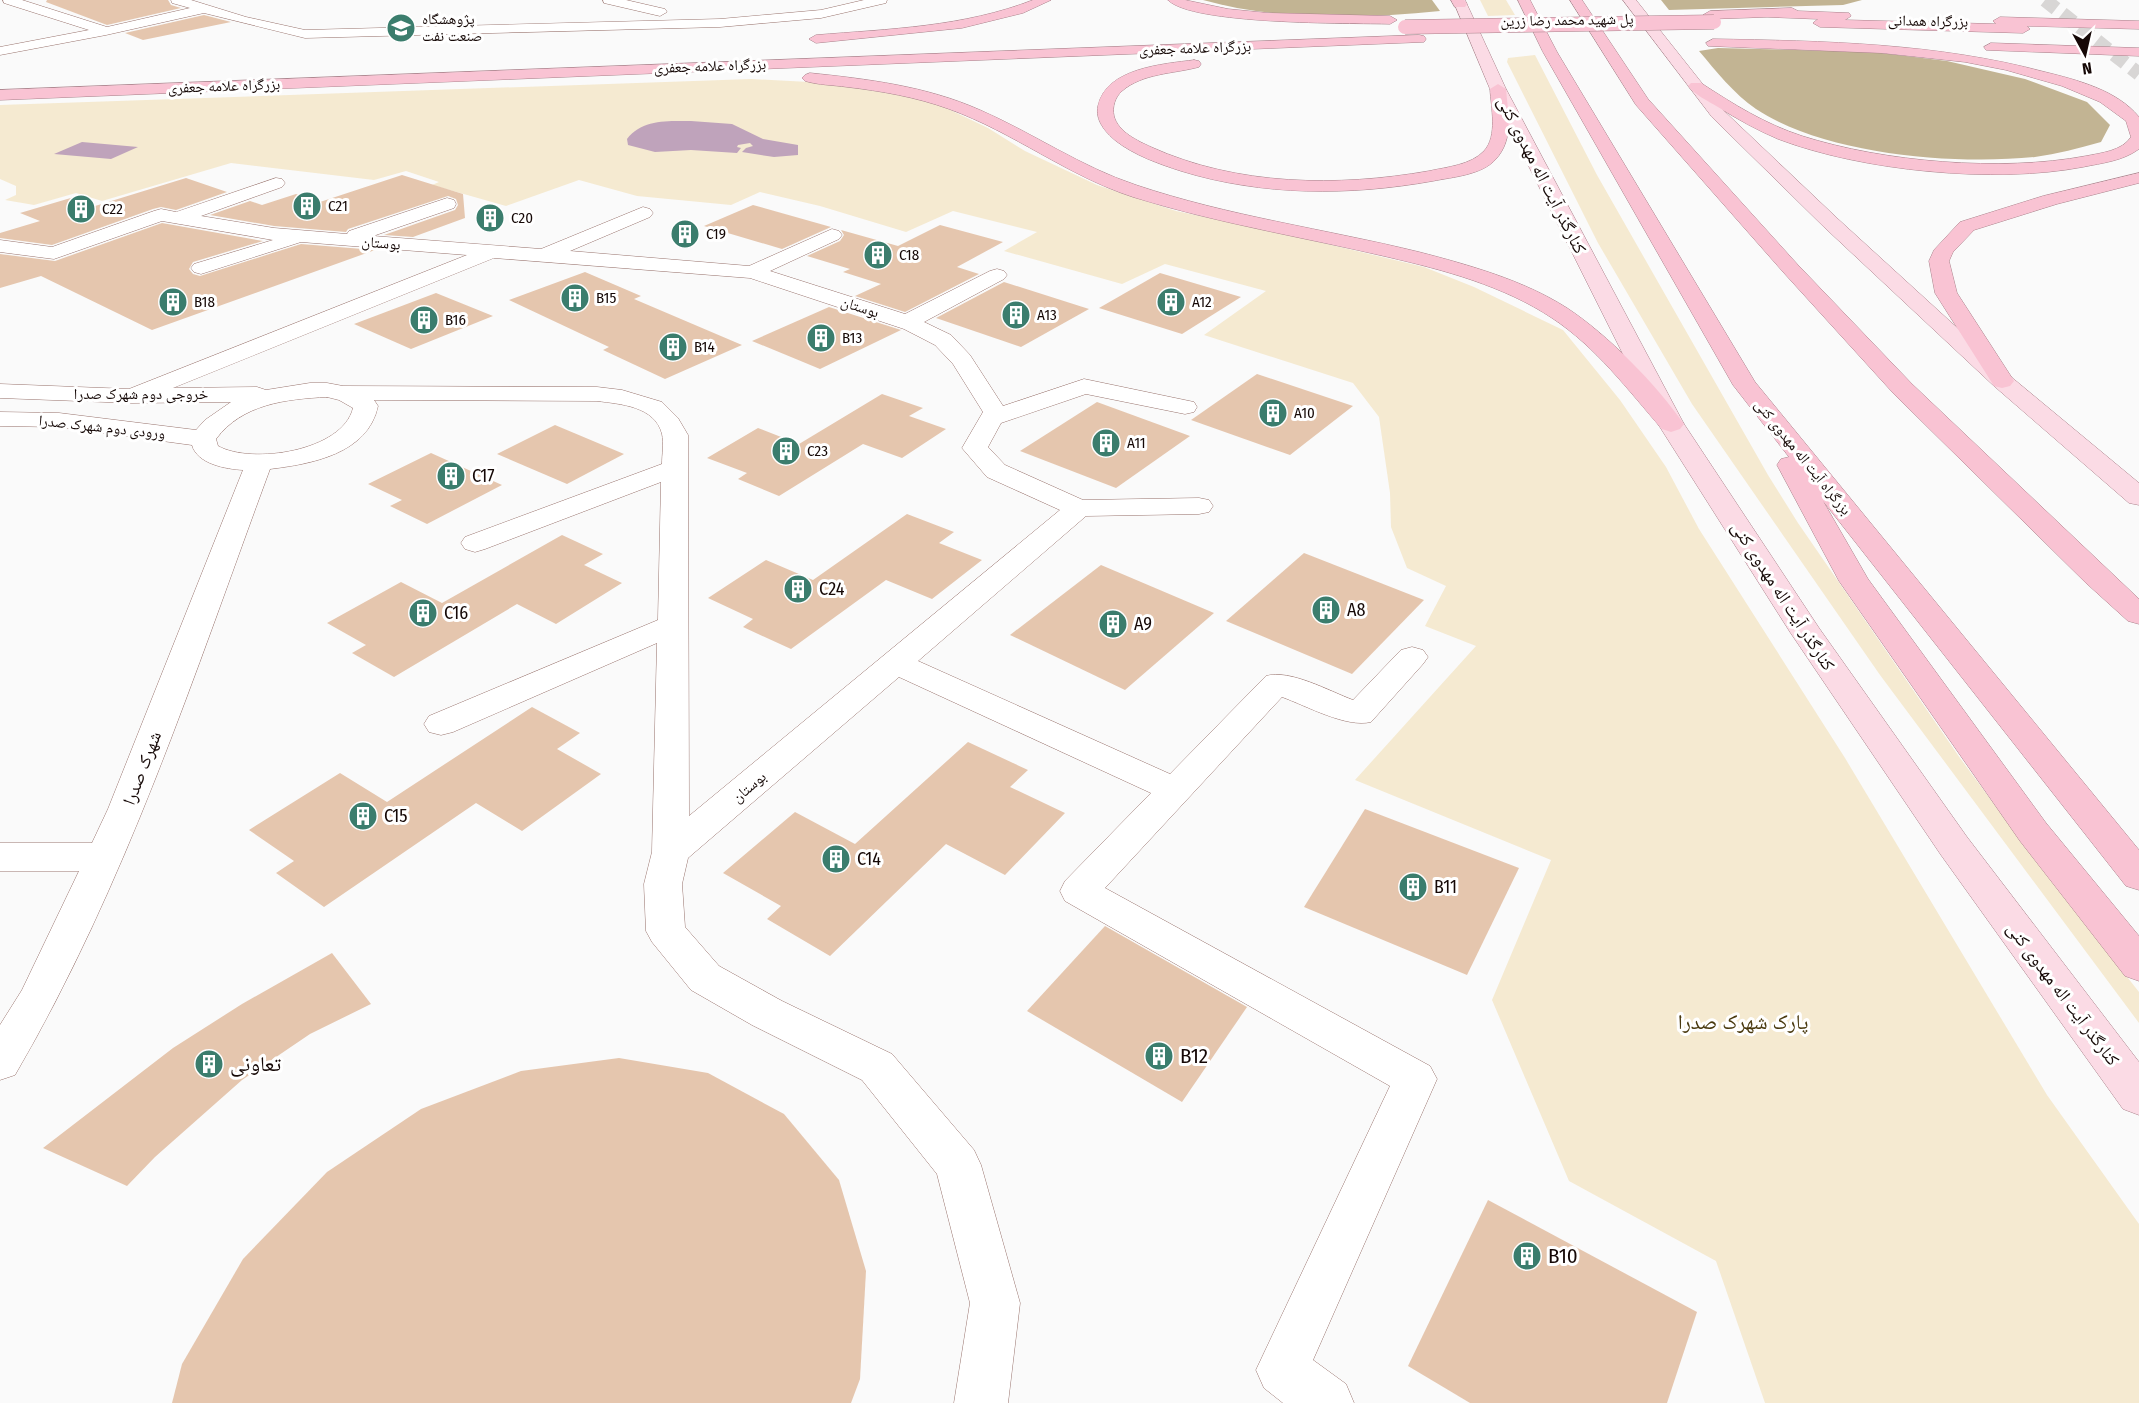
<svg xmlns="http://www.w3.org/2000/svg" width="2139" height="1403" font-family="'Fira Sans Condensed','Noto Naskh Arabic',sans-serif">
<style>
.green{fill:#f5ead1}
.forest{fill:#c2b493}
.water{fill:#bfa3bb}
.building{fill:#e5c6ae}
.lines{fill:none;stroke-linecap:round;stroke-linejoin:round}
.major-tunnel{stroke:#d8d6d5;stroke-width:14;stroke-dasharray:14 8;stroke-linecap:butt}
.minor-casing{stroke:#99746e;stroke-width:1}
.major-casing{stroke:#a9828b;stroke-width:1}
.highway-casing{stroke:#a9828b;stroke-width:1}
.minor{fill:#fff;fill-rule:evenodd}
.major{fill:#fbdbe5;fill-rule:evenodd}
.highway{fill:#f9c3d3;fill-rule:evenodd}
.highway-bridge-casing{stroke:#a9828b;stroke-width:15;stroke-linecap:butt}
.highway-bridge{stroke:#f9c3d3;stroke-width:14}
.labels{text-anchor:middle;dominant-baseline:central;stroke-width:6;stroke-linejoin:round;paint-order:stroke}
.far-poi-label{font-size:15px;fill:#150806;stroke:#fff;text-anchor:start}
.far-street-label{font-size:15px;fill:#150806;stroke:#fff}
.street-label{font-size:18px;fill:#150806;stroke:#fff}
.poi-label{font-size:18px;fill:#150806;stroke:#fff;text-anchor:start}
.near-park-label{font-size:21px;fill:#49390e;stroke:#fff}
.near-poi-label{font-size:21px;fill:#150806;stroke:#fff;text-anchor:start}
</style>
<rect width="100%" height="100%" fill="#fafafa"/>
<g class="green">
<polygon points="1480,0 1506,0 1515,15 1488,16"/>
<polygon points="1535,55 1597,175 1768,475 1798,523 1960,758 2042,869 2139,992 2139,1023 1880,675 1692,404 1598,243 1507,62 1508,58"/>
<polygon points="751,79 828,83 905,96 942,106 988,128 1025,151 1097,185 1176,211 1281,233 1424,267 1474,287 1563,330 1620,400 1666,467 1699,529 1845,758 2047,1095 2139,1224 2139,1403 1765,1403 1716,1261 1569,1181 1492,1000 1551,860 1355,780 1476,646 1425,626 1446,586 1407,568 1391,527 1390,493 1379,417 1353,383 1204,335 1266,291 1165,264 1122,284 1004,251 1037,232 953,211 906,232 820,206 760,192 731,205 637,196 579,180 506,206 432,185 439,182 406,171 374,180 231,163 102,201 76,193 34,205 5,200 16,195 16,186 0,179 0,105"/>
</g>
<g class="forest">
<path d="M1203,0h229l8,11c-77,8 -162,10 -237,-11z"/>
<polygon points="1661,0 1862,0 1843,5 1669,10"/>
<path d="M1718,48l155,4 74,9 78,18 62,23 23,23 -9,17c-22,6 -44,12 -66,15 -82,8 -209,-2 -279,-48 -22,-15 -40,-38 -57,-58z"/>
</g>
<g class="water">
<path d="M691,121l41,3 31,15 35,6v10l-24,2 -32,-5 4,-4 7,-2 -3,-3 -12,2 -1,2 4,1 -4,5 -46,-3 -36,2 -27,-7 -1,-6c15,-20 41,-18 64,-18z"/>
<polygon points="82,142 138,147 111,159 54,154"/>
</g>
<g class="building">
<polygon points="47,0 168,0 171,5 181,8 107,25 46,2"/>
<polygon points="204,15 231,22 143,40 125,33"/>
<polygon points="402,175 463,194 465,218 413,237 384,235 455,210 458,205 456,199 448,196 348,229 346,232 274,226 210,215 250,201 262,205 296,194 320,202"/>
<polygon points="186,178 227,192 176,210 161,207 153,209 52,245 0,238 0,233 40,221 20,213 74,197 95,206"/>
<polygon points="753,205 831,227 782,249 704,226"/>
<polygon points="162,223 263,241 193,262 189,269 193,274 200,276 301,244 375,250 152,330 41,276 0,288 0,254 55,261"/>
<polygon points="940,225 1003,242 957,267 979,274 905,312 855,296 881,284 843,272 850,269 807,256 840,241 844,235 841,230 898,246"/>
<polygon points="585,272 641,296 634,299 742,345 665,379 603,350 609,347 509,300"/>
<polygon points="1160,273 1241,297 1182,334 1099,308"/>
<polygon points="1004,282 1089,309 1021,347 936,318"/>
<polygon points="436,293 493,316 411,349 354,324"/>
<polygon points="829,307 901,330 820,369 752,341"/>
<polygon points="1257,374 1353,406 1290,455 1191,420"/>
<polygon points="882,394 923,408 909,416 946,429 902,458 863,444 779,496 738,479 747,473 707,458 758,428 799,444"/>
<polygon points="1097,402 1190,436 1116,488 1020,451"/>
<polygon points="555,425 624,454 567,484 497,454"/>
<polygon points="431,453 502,485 427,524 390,506 402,500 368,484"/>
<polygon points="907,514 954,532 939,543 982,560 932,599 886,580 791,649 743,627 753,619 708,598 766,560 813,580"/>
<polygon points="562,535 603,554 584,565 622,583 556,624 517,604 394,677 352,653 366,645 327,623 401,582 442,603"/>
<polygon points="1304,553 1424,600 1352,674 1226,621"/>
<polygon points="1101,565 1214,613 1125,690 1010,635"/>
<polygon points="532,707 580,733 557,749 601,774 522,831 476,803 324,907 276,873 294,861 249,830 340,773 387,802"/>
<polygon points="968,742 1028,770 1010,787 1065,813 1005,875 946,844 830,956 767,919 781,906 723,873 795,812 855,844"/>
<polygon points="1365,809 1519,868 1467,975 1304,907"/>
<polygon points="1105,926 1247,1007 1182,1102 1027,1011"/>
<polygon points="332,953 371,1004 310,1034 242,1080 155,1157 127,1186 43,1148 173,1048 242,1004"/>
<polygon points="619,1058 708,1073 784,1114 839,1180 866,1271 860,1379 851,1403 172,1403 182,1364 243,1259 327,1172 421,1109 521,1071"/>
<polygon points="1488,1200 1697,1312 1667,1403 1470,1403 1408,1366"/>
</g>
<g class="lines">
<polyline class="major-tunnel" points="2045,0 2139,74"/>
<g class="minor-casing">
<g id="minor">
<polygon points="3,0 22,0 107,27 190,8 172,3 171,0 191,0 246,17 305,30 720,19 821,10 864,0 887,0 886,3 821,18 720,27 305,38 204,13 106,35 0,55 0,47 89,30 4,3"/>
<polygon points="603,0 626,0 665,9 667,12 660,16 604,3"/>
<path d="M276,178l6,1 3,4 -3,4 -81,29 73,12 73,6 2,-3 98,-33 7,2 2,4 -2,4 -81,28 168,13 102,-42 7,2 3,4 -3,4 -80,34 179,15 83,-37 7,2 3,4 -3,4 -69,32 135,43 85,-43 7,-2 7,2 3,4 -3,4 -80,43 27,13 19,20 33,51 81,-27 110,23 3,5 -3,5 -9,2 -99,-20 -85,29 -13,24 17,18 78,35 116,-2 10,2 4,6 -4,6 -10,2 -113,2 -168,145 252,113 96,-98c24,-7 63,15 87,24l48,-50 11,-3 11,3 5,7 -5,7 -52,58c-25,6 -64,-16 -89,-25l-177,191 325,178 7,13 -124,281 33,24 8,19h-71l-19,-15 -8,-18 134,-284 -325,-185 -5,-10 5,-10 86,-88 -252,-116 -211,181 -6,26 3,43 34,39 63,35 110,53 82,96 7,15 39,138 -12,100h-54l16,-100 -33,-129 -75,-94 -110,-55 -61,-35 -39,-48 -6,-11 -2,-47 8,-32 5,-209 -204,89 -12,3 -12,-3 -5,-8 5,-8 229,-96 3,-138 -176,67 -10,3 -10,-3 -4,-6 4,-6 197,-73c0,-9 2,-21 0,-30 -7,-28 -42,-30 -65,-33l-223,-1 4,6c-10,48 -67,58 -108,63 -76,206 -144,416 -255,606l-15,5v-55l22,-35 57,-119h-79v-28h92l16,-34 135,-339c-17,-1 -46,-6 -51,-25l-133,-18 -59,-1v-14l59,1 137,17 9,-10 26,-18 -99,1 -132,-5v-14l129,5 338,-134 -166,-13 -100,32 -7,-2 -3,-4 3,-4 79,-24 -111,-19 -108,38 -54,-7v-12l52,7 102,-36 7,-2 15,3zM494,258l256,20 154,51 31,16 18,19 30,48 -21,36 25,29 73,33 -371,306 -1,-381 -10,-17 -16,-16 -40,-12 -25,-3 -254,-1 -16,-3h-17l-44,7 -9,-3 -84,1zM327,397l12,3 14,8c-10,43 -101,57 -135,38l-2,-7c26,-35 70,-40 111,-42z"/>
</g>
</g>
<g class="major-casing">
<g id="major">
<polygon points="1453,0 1465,0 1506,89 1684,424 1819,628 1967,837 2139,1062 2139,1115 2123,1109 1941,855 1790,632 1658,424 1490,89"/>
<polygon points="1623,0 1636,0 1724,111 1838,219 2010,376 2139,483 2139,505 2129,503 1994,386 1824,227 1712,117"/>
</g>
</g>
<g class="highway-casing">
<g id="highway">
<path d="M1033,0h18l-28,13 -61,15 -146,15 -7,-4 7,-4c73,-6 148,-8 217,-35z"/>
<path d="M1168,0h17l43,9 40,4 122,3 7,4 -7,4c-39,-1 -199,1 -222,-24z"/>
<polygon points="1451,0 1464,0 1467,4 1465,7 1455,7"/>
<polygon points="1518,0 1530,0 1557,52 1755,382 2139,850 2139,890 2126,886 1823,501 1868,579 2046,823 2139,936 2139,981 2125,976 2020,841 1839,581 1777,465 1781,459 1789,457 1733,385 1543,52"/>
<polygon points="1570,0 1582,0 1648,99 1798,265 1912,384 2139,599 2139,624 2128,621 2086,583 1894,394 1784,273 1636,105"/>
<polygon points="1792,8 1798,11 1849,13 1851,16 1845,20 1996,24 1993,21 2000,17 2139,21 2139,29 2027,26 2030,29 2023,33 1820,27 1813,23 1818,19 1767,17 1710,19 1703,15 1710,11"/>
<polygon points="1419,35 1424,36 1426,39 1424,42 0,100 0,90"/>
<path d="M1713,39c112,2 223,4 332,33 32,8 72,18 94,45v32c-16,12 -37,14 -56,18 -88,17 -221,4 -305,-28 -21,-9 -41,-20 -60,-32 -10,-6 -23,-12 -30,-21l3,-3h10c32,21 64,41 101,53 82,26 199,36 284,20 15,-3 36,-5 45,-19l-5,-16 -26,-19 -38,-16 -56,-16 -41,-8 -83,-9 -174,-7 -2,-3z"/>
<polygon points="1991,43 2139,48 2139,56 1986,50 1984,47"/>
<path d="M1194,60l5,1 2,3 -2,3c-26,7 -56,6 -77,24 -7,6 -10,16 -8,25 4,16 24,25 37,31 86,39 187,40 278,24 18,-4 42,-6 55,-20 14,-15 7,-44 6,-62l8,-5 8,5c2,24 8,50 -10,70 -14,16 -43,18 -63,22 -83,15 -171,15 -252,-10 -22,-7 -47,-16 -65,-30 -11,-9 -21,-21 -18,-35 8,-38 65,-42 96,-46z"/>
<path d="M810,73c57,6 116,13 170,37 53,23 101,57 156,75 92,31 189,44 283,67 50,13 104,28 148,56 41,27 89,76 117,116l-4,5 -9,3 -9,-3c-34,-39 -66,-82 -110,-111 -48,-32 -108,-48 -164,-61 -85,-20 -172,-34 -255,-60 -65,-21 -120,-65 -184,-88 -33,-12 -68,-18 -102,-22 -14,-2 -29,-2 -42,-6l-3,-3 3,-3z"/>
<polygon points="2139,173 2139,183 2057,204 1974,230 1953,252 1949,261 1957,293 2014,381 2010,386 2002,388 1994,386 1935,293 1929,261 1934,250 1960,222 2043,196"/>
</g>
</g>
<use href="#minor" class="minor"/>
<use href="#major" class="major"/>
<use href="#highway" class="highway"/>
<g class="highway-bridge-casing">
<polyline id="highway-bridge" points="1405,27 1714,22"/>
</g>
<use href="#highway-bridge" class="highway-bridge"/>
</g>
<defs>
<g id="university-disc" transform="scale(1.5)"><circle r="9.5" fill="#3b7d6d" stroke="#fff"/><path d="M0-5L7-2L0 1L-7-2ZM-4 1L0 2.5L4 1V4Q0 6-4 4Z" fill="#fff"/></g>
<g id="building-disc" transform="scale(1.5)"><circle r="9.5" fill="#3b7d6d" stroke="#fff"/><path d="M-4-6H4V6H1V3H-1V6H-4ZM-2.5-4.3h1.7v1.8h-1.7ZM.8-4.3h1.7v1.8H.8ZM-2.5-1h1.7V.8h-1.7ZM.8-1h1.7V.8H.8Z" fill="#fff"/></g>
</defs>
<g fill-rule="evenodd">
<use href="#university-disc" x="401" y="28"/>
<use href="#building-disc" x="307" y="206"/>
<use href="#building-disc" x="81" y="209"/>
<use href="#building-disc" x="490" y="218"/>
<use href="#building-disc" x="685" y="234"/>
<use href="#building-disc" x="878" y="255"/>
<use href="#building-disc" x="575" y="298"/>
<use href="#building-disc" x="173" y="302"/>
<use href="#building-disc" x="1171" y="302"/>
<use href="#building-disc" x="1016" y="315"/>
<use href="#building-disc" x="424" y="320"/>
<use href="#building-disc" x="821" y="338"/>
<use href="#building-disc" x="673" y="347"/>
<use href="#building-disc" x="1273" y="413"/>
<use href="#building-disc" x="1106" y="443"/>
<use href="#building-disc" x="786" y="451"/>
<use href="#building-disc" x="451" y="476"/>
<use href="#building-disc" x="798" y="589"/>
<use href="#building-disc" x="1326" y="610"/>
<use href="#building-disc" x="423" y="613"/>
<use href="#building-disc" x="1113" y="624"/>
<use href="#building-disc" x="363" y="816"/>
<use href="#building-disc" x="836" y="859"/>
<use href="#building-disc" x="1413" y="887"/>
<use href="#building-disc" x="1159" y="1056"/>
<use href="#building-disc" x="209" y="1064"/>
<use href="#building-disc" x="1527" y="1256"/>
</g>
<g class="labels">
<g class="far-poi-label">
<text x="422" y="19">پژوهشگاه<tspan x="422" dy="17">صنعت نفت</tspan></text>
<text x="328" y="206">C21</text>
<text x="102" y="209">C22</text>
<text x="511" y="218">C20</text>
<text x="706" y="234">C19</text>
<text x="899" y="255">C18</text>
<text x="596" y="298">B15</text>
<text x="194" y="302">B18</text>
<text x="1192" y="302">A12</text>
<text x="1037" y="315">A13</text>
<text x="445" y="320">B16</text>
<text x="842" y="338">B13</text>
<text x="694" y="347">B14</text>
<text x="1294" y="413">A10</text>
<text x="1127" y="443">A11</text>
<text x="807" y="451">C23</text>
</g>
<g class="far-street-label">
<text transform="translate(1567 20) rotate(-1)">پل شهید محمد رضا زرین</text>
<text transform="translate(1928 21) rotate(1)">بزرگراه همدانی</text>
<text transform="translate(1195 48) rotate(-2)">بزرگراه علامه جعفری</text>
<text transform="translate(710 66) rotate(-2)">بزرگراه علامه جعفری</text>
<text transform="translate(224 86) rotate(-2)">بزرگراه علامه جعفری</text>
<text transform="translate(381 243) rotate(5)">بوستان</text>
<text transform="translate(860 307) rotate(18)">بوستان</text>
<text x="141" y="394">خروجی دوم شهرک صدرا</text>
<text transform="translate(102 427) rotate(6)">ورودی دوم شهرک صدرا</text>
<text transform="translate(1803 457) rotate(51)">بزرگراه آیت اله مهدوی کنی</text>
<text transform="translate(749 787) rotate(-40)">بوستان</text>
</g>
<g class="street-label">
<text transform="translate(1542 175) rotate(63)">کنارگذر آیت اله مهدوی کنی</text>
<text transform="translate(1783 596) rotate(57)">کنارگذر آیت اله مهدوی کنی</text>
<text transform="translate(142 768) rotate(-69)">شهرک صدرا</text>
<text transform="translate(2063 994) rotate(53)">کنارگذر آیت اله مهدوی کنی</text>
</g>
<g class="poi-label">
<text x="472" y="476">C17</text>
<text x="819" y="589">C24</text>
<text x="1347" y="610">A8</text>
<text x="444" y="613">C16</text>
<text x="1134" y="624">A9</text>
<text x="384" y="816">C15</text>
<text x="857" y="859">C14</text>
<text x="1434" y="887">B11</text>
</g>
<g class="near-park-label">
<text x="1743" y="1022">پارک شهرک صدرا</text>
</g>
<g class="near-poi-label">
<text x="1180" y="1056">B12</text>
<text x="230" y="1064">تعاونی</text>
<text x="1548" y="1256">B10</text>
</g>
</g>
<g transform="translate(2085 54) rotate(172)" stroke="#ffffff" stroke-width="4.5" paint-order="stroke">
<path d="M0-4.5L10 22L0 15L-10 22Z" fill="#150806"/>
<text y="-9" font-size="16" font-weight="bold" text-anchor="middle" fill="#150806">N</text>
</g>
</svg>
